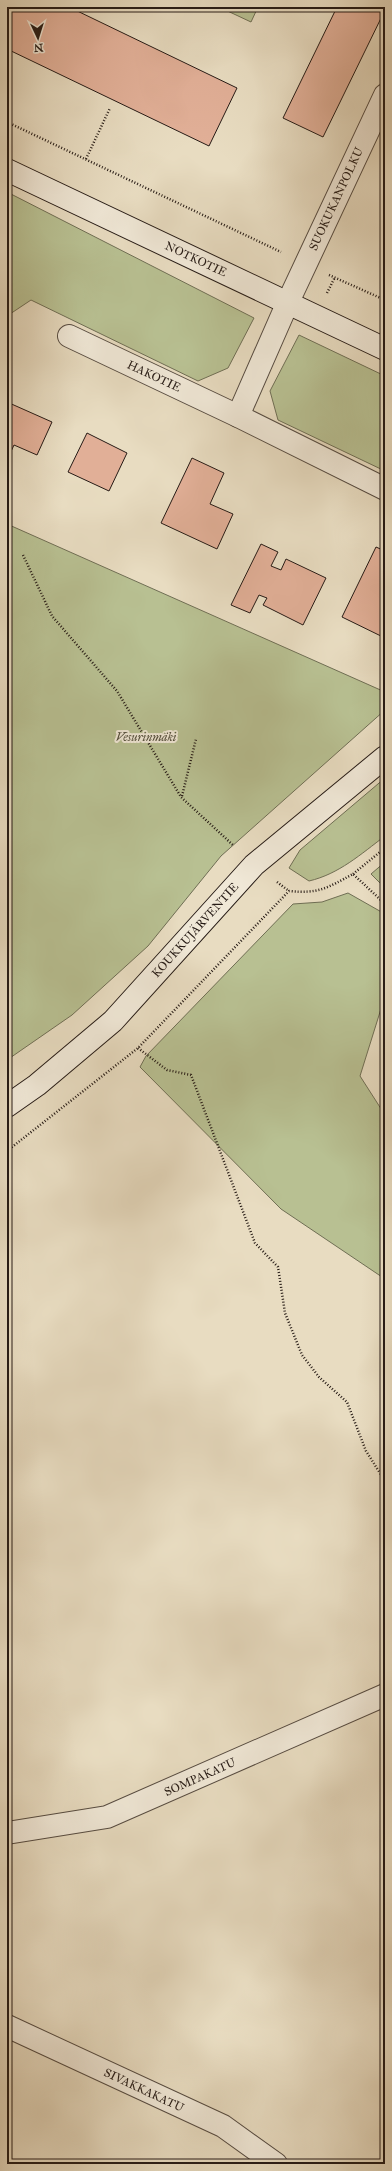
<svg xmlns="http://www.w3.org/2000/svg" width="392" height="2171" font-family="'IM FELL Great Primer',serif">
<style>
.green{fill:#b8c092;stroke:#6f6e54}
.building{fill:#e1af97;stroke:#261b16}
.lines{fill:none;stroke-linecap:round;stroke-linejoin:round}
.street-casing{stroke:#564b41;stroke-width:24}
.secondary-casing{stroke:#261b16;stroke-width:24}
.path{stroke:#261b16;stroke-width:2.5;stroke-dasharray:1 2;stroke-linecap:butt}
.street{stroke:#f0e8d7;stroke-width:22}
.secondary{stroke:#f0e8d7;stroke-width:22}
.labels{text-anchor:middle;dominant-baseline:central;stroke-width:4;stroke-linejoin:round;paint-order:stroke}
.street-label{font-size:12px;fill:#261b16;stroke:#f0e8d7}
.park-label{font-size:12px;font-style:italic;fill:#524d3b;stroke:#f0e8d7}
</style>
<rect width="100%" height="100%" fill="#e8dcc1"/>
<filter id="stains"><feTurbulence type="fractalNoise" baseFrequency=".005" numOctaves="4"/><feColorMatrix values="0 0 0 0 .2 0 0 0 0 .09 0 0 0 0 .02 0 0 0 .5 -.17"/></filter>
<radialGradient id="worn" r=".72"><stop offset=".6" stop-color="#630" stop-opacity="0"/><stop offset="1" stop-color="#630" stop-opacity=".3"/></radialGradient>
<g class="green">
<polygon points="219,7 258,7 251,22"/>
<polygon points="7,192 254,318 228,368 198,381 31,300 7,316"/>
<polygon points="299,335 385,376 385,471 278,420 270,391"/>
<polygon points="7,524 385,692 385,710 221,856 148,946 72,1015 7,1060"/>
<path d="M385,778v58c-24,18 -46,38 -76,45l-20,-13 11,-18z"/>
<polygon points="385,862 385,888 371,874"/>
<polygon points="348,893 385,914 385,996 360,1076 385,1115 385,1279 281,1209 140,1067 146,1056 293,904 322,902"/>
</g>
<g class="building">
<polygon points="7,7 69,7 237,88 209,146 7,49"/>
<polygon points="337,7 385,7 385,10 323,137 283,118"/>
<polygon points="7,402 52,422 37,455 14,445 7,460"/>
<polygon points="87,433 127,453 109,491 68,472"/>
<polygon points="192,458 224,473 210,504 233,514 217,549 161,523"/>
<polygon points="261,544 278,552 271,566 281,570 286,559 326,578 303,625 263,605 267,598 259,595 250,613 231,605"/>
<polygon points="376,547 385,551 385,638 342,617"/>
</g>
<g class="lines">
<g class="street-casing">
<g id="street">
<polyline points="69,336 238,416 385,489"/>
<polyline points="238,416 288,302 385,95"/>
<polyline points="7,1833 107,1817 385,1695"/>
<polyline points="7,2026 223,2126 276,2164"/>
</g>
</g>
<g class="secondary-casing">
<g id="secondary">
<polyline points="7,170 385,349"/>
<polyline points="7,1106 37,1085 113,1021 254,865 385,757"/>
</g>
</g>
<g class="path">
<polyline points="7,122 281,252"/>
<polyline points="86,159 110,108"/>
<polyline points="329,275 385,300"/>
<polyline points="327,293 335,277"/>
<polyline points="23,555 52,616 117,691 181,797 234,846"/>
<polyline points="182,796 196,739"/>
<polyline points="353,874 385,848"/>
<polyline points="277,882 289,891"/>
<polyline points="138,1048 167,1070 191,1075 255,1243 278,1267 285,1313 302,1355 319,1377 347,1402 366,1451 385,1481"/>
<path d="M7,1151l131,-103 151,-157c30,3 38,-3 64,-17l32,30"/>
</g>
<use href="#street" class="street"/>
<use href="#secondary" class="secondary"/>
</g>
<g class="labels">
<g class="street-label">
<text transform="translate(336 199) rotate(-65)">SUOKUKANPOLKU</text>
<text transform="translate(196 259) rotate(25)">NOTKOTIE</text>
<text transform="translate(154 376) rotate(25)">HAKOTIE</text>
<text transform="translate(195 930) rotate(-48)">KOUKKUJÄRVENTIE</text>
<text transform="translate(200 1777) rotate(-24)">SOMPAKATU</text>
<text transform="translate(144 2090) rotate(25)">SIVAKKAKATU</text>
</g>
<g class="park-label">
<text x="146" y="737">Vesurinmäki</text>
</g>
</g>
<rect width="392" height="2171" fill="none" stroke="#e8dcc1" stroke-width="24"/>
<rect x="8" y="8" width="376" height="2155" fill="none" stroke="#261b16" stroke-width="2"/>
<rect x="12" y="12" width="368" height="2147" fill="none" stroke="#261b16"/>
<g transform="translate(38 38) rotate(176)" stroke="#f0e8d7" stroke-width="3" paint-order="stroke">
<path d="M0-3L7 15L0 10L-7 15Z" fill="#261b16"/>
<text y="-6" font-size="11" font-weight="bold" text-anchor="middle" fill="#261b16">N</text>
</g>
<rect width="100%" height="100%" filter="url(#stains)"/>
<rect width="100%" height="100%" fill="url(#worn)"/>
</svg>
